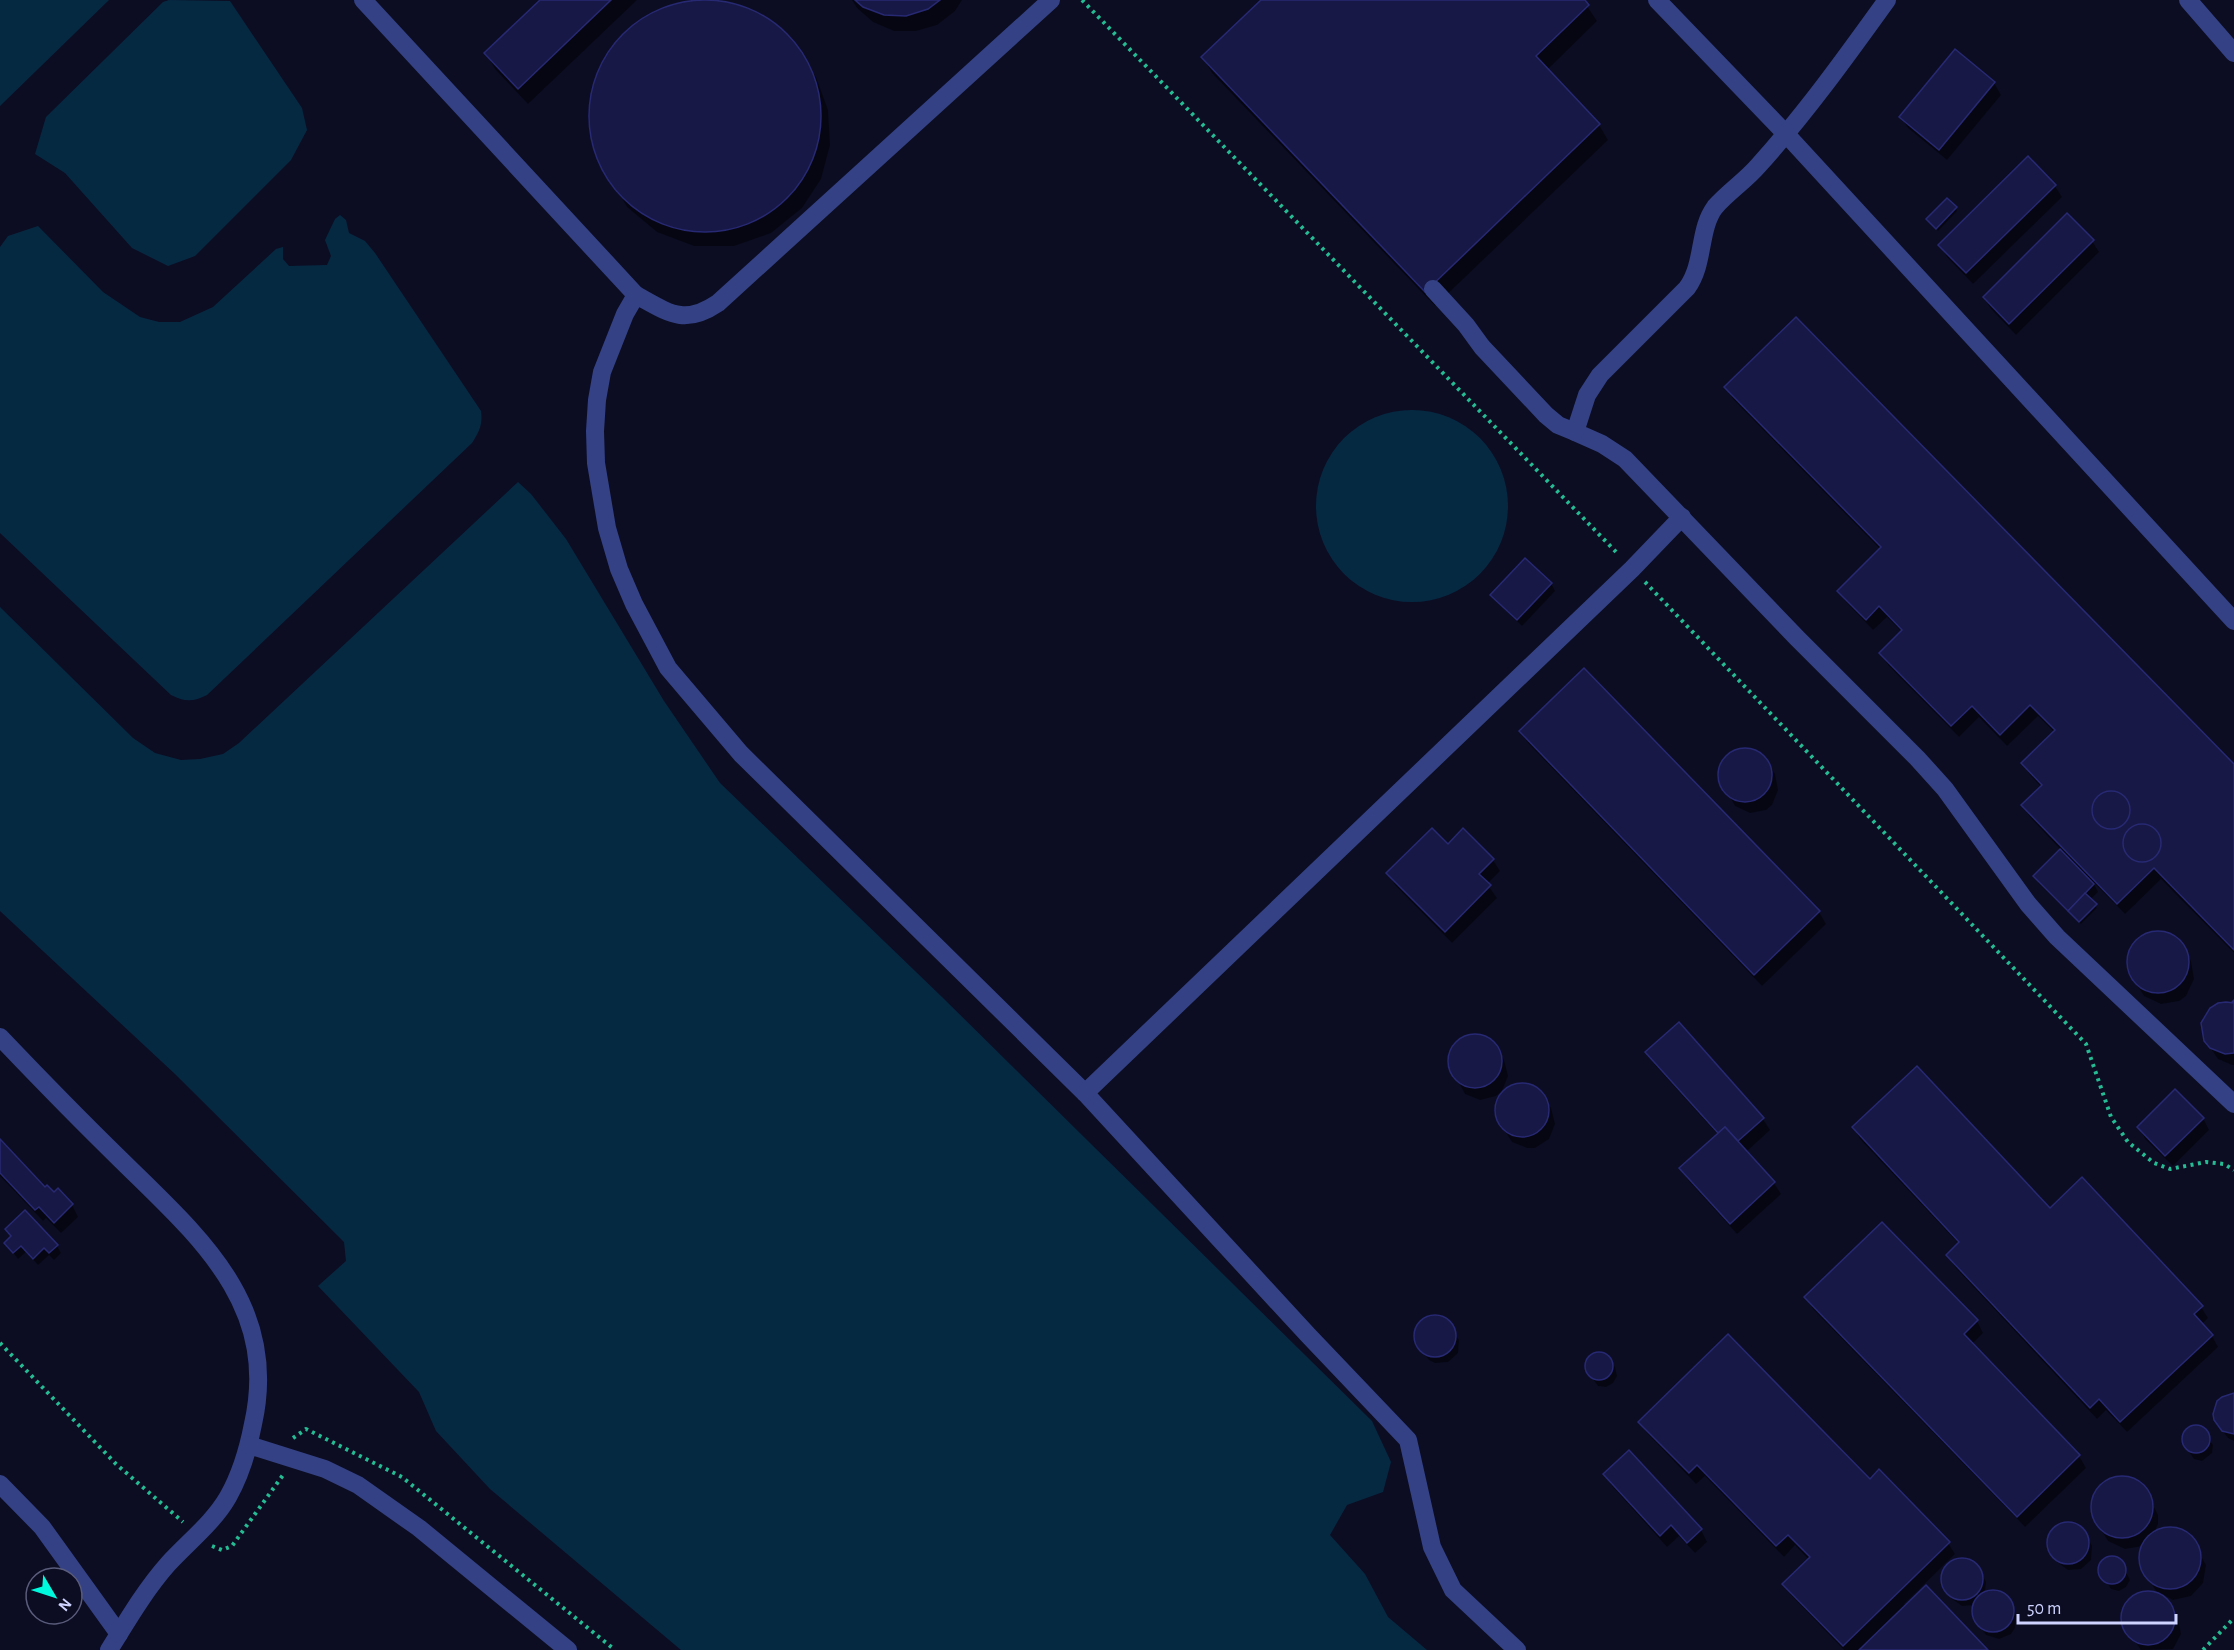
<svg xmlns="http://www.w3.org/2000/svg" width="2234" height="1650" font-family="'Alegreya Sans',sans-serif">
<style>
.water{fill:#062942}
.shadow{fill:#0007}
.building{fill:#171845;stroke:#272973;stroke-width:1.5}
.lines{fill:none;stroke-linecap:round;stroke-linejoin:round}
.path{stroke:#26bc93;stroke-width:4;stroke-dasharray:3 4.5;stroke-linecap:butt}
.minor{stroke:#344285;stroke-width:18}
</style>
<rect width="100%" height="100%" fill="#0c0d23"/>
<g class="water">
<polygon points="0,0 109,0 0,106"/>
<polygon points="169,0 230,1 302,108 307,130 291,160 195,256 168,266 132,248 65,173 35,154 46,117 163,2"/>
<path d="M340,215l6,5 3,13 16,8 10,12 106,158c2,13 -2,21 -9,32l-265,252c-14,7 -22,7 -36,0l-171,-162v-286l8,-11 30,-10 65,66 37,25 19,5h21l33,-15 63,-58 7,-2v12l6,7 38,-1 4,-9 -6,-16 10,-21z"/>
<circle cx="1412" cy="506" r="96"/>
<polygon points="518,482 531,494 566,539 664,701 720,783 942,997 1372,1421 1391,1462 1383,1492 1347,1505 1330,1535 1365,1574 1388,1617 1427,1650 681,1650 490,1489 436,1431 419,1392 318,1286 346,1261 344,1242 175,1074 0,911 0,607 133,738 155,753 181,760 200,759 223,754 239,743"/>
</g>
<g class="shadow">
<polygon points="542,0 637,0 528,104 495,69 486,53"/>
<polygon points="852,0 962,0 955,11 937,25 916,31 894,31 873,22 857,8"/>
<polygon points="1263,0 1583,0 1597,21 1547,70 1599,125 1608,140 1435,306 1212,73 1203,58"/>
<polygon points="722,2 756,12 784,32 806,60 816,77 828,110 830,145 821,179 802,208 771,233 734,246 694,246 657,232 627,207 597,156 590,117 597,78 616,44 646,17 683,3"/>
<polygon points="1994,83 2001,95 1947,160 1908,128 1901,117"/>
<polygon points="2055,186 2062,197 1973,284 1947,257 1940,245"/>
<polygon points="1956,208 1957,211 1938,231 1930,222"/>
<polygon points="2092,241 2099,252 2016,335 1991,309 1984,298"/>
<polygon points="1726,387 2234,767 2234,953 2161,879 2125,914 2093,882 2098,892 2090,900 2097,908 2081,924 2039,884 2035,877 2061,850 2030,817 2023,806 2042,788 2030,775 2023,764 2055,733 2038,716 2007,746 1979,717 1959,737 1888,665 1881,653 1902,632 1887,617 1873,630 1846,602 1839,591 1881,550 1733,399"/>
<polygon points="1551,583 1555,591 1522,626 1497,602 1492,595"/>
<polygon points="1521,732 1819,912 1826,924 1762,986 1528,743"/>
<polygon points="1746,749 1754,751 1768,762 1775,774 1778,790 1772,805 1766,810 1750,813 1735,806 1720,778 1724,761 1729,755"/>
<polygon points="1448,846 1493,860 1500,871 1487,884 1497,898 1452,943 1395,885 1388,873"/>
<polygon points="2160,933 2170,935 2178,941 2184,949 2191,961 2194,979 2186,996 2179,1001 2161,1004 2144,996 2131,975 2128,965 2129,955 2133,946 2141,938 2150,934"/>
<polygon points="2234,1002 2234,1065 2232,1065 2218,1059 2205,1040"/>
<polygon points="1475,1035 1483,1037 1497,1047 1504,1060 1508,1076 1502,1091 1496,1096 1480,1100 1465,1094 1449,1065 1449,1057 1458,1041"/>
<polygon points="1647,1052 1763,1119 1770,1130 1746,1152 1774,1183 1781,1194 1737,1234 1688,1180 1681,1169 1718,1135 1654,1064"/>
<polygon points="1521,1084 1530,1085 1543,1095 1551,1108 1555,1124 1549,1139 1535,1148 1527,1148 1512,1142 1499,1122 1496,1105 1505,1090"/>
<polygon points="2203,1118 2209,1130 2173,1166 2145,1139 2139,1127"/>
<polygon points="1854,1128 2050,1210 2201,1307 2208,1318 2201,1325 2212,1336 2218,1347 2127,1432 2106,1410 2097,1419 1955,1267 1948,1255 1959,1244 1860,1139"/>
<polygon points="0,1141 45,1189 72,1205 78,1217 61,1233 46,1218 43,1221 0,1176"/>
<polygon points="7,1229 57,1246 61,1253 54,1260 49,1255 38,1265 26,1252 18,1259 6,1243 12,1238"/>
<polygon points="1806,1297 1977,1321 1983,1333 1971,1345 2079,1456 2086,1468 2025,1527 1813,1309"/>
<polygon points="1435,1317 1447,1320 1459,1340 1458,1353 1448,1362 1435,1363 1429,1360 1419,1348 1416,1336 1419,1325 1424,1320"/>
<polygon points="1595,1354 1607,1356 1615,1367 1617,1376 1613,1383 1606,1387 1598,1386 1587,1371 1587,1363"/>
<polygon points="2234,1394 2234,1441 2228,1438 2220,1428"/>
<polygon points="1640,1422 1870,1481 1948,1543 1955,1554 1904,1604 1986,1650 1844,1650 1791,1595 1784,1584 1809,1560 1795,1545 1784,1557 1705,1476 1696,1484 1647,1433"/>
<polygon points="2191,1427 2203,1430 2213,1445 2212,1453 2202,1461 2194,1459 2184,1445 2185,1432"/>
<polygon points="1605,1474 1701,1530 1707,1542 1695,1553 1679,1536 1667,1547 1612,1486"/>
<polygon points="2124,1478 2134,1480 2142,1486 2150,1499 2158,1515 2158,1524 2154,1533 2172,1528 2182,1531 2190,1536 2197,1549 2206,1565 2203,1583 2191,1596 2173,1600 2156,1591 2143,1570 2140,1560 2143,1546 2125,1549 2108,1541 2095,1520 2093,1510 2093,1500 2098,1491 2105,1483 2114,1479"/>
<polygon points="2068,1523 2074,1524 2085,1532 2092,1546 2091,1560 2081,1569 2068,1570 2057,1562 2049,1543 2050,1537 2057,1527"/>
<polygon points="2108,1558 2120,1560 2130,1580 2126,1587 2119,1591 2111,1589 2099,1570 2101,1563"/>
<polygon points="1956,1560 1969,1560 1979,1568 1986,1582 1985,1593 1999,1593 2004,1595 2016,1615 2015,1628 2011,1634 1999,1639 1986,1635 1977,1623 1973,1611 1975,1605 1962,1606 1952,1599 1943,1579 1944,1573 1951,1563"/>
<polygon points="2142,1593 2158,1594 2171,1606 2178,1618 2181,1634 2173,1649 2141,1650 2125,1627 2124,1610 2134,1597"/>
</g>
<g class="building">
<polygon points="540,0 611,0 518,89 484,53"/>
<polygon points="855,0 940,0 928,9 906,16 884,15 863,7"/>
<polygon points="1261,0 1585,0 1589,5 1536,56 1600,124 1425,292 1201,57"/>
<circle cx="705" cy="116" r="116"/>
<polygon points="1955,49 1995,82 1939,150 1899,117"/>
<polygon points="2028,156 2056,185 1966,273 1938,245"/>
<polygon points="1947,198 1957,207 1936,229 1926,219"/>
<polygon points="2067,213 2094,240 2009,324 1983,297"/>
<polygon points="1796,317 2234,764 2234,950 2154,868 2117,904 2021,805 2042,785 2021,763 2055,730 2030,705 2000,735 1972,706 1951,726 1879,653 1902,630 1879,606 1866,620 1837,591 1881,547 1724,387"/>
<polygon points="1525,558 1552,583 1517,620 1490,595"/>
<polygon points="1584,668 1820,911 1754,975 1519,731"/>
<circle cx="1745" cy="775" r="27"/>
<circle cx="2111" cy="810" r="19"/>
<circle cx="2142" cy="843" r="19"/>
<polygon points="1432,828 1448,844 1463,828 1494,859 1479,874 1491,885 1445,932 1386,873"/>
<polygon points="2060,849 2094,884 2068,911 2033,876"/>
<polygon points="2085,893 2097,904 2079,922 2068,911"/>
<circle cx="2158" cy="962" r="31"/>
<polygon points="2234,1000 2234,1037 2216,1018"/>
<polygon points="2226,1002 2234,1003 2234,1053 2225,1054 2210,1048 2204,1041 2201,1023 2210,1008 2218,1003"/>
<polygon points="1679,1022 1764,1118 1738,1141 1725,1127 1718,1133 1645,1052"/>
<circle cx="1475" cy="1061" r="27"/>
<polygon points="1917,1066 2050,1208 2082,1177 2203,1306 2194,1314 2213,1335 2120,1422 2099,1399 2090,1408 1946,1255 1959,1242 1852,1127"/>
<circle cx="1522" cy="1110" r="27"/>
<polygon points="2175,1089 2204,1118 2165,1156 2137,1127"/>
<polygon points="1725,1127 1775,1182 1730,1224 1679,1168"/>
<polygon points="0,1139 45,1187 47,1185 54,1192 58,1188 73,1204 54,1223 39,1207 35,1210 0,1173"/>
<polygon points="25,1210 58,1245 49,1253 44,1248 33,1259 21,1246 13,1253 4,1243 11,1236 5,1229"/>
<polygon points="1882,1222 1978,1320 1964,1334 2080,1455 2017,1517 1804,1297"/>
<circle cx="1435" cy="1336" r="21"/>
<polygon points="1728,1334 1870,1479 1879,1469 1950,1542 1843,1646 1782,1584 1810,1557 1788,1535 1776,1546 1697,1465 1689,1473 1638,1422"/>
<circle cx="1599" cy="1366" r="14"/>
<polygon points="2234,1393 2234,1434 2222,1431 2214,1420 2213,1414 2217,1401 2222,1397"/>
<circle cx="2196" cy="1439" r="14"/>
<polygon points="1629,1450 1702,1529 1687,1543 1671,1525 1660,1536 1603,1474"/>
<circle cx="2122" cy="1507" r="31"/>
<circle cx="2068" cy="1543" r="21"/>
<circle cx="2170" cy="1558" r="31"/>
<circle cx="2112" cy="1570" r="14"/>
<circle cx="1962" cy="1579" r="21"/>
<polygon points="1926,1585 1988,1650 1859,1650"/>
<circle cx="1993" cy="1611" r="21"/>
<circle cx="2148" cy="1618" r="27"/>
</g>
<g class="lines">
<g class="path">
<polyline points="1082,0 1619,555"/>
<polyline points="1645,582 2086,1044 2111,1117 2128,1142 2154,1163 2170,1169 2206,1162 2224,1164 2234,1170"/>
<polyline points="0,1343 116,1464 183,1522"/>
<polyline points="293,1438 306,1429 402,1477 615,1650"/>
<polyline points="212,1546 222,1550 232,1546 283,1475"/>
<polyline points="2203,1650 2234,1618"/>
</g>
<g class="minor">
<polyline points="363,0 636,295"/>
<path d="M1051,0l-333,303c-34,23 -49,10 -82,-8l-11,19 -23,58 -5,28 -2,31 1,32 11,65 12,41 15,35 34,64 73,86 344,339 223,242 100,105 24,107 21,43 64,60"/>
<polyline points="1657,0 1786,134 2234,621"/>
<path d="M1887,0c-41,57 -82,114 -129,166 -13,15 -30,26 -43,41 -17,23 -10,56 -28,81l-87,87 -13,20 -12,37 27,12 23,15 172,179 120,120 28,31 83,115 29,33 177,167"/>
<polyline points="2188,0 2234,53"/>
<polyline points="1433,289 1466,325 1482,347 1546,415 1558,425 1575,432"/>
<path d="M0,1037c40,42 80,83 121,123 77,76 159,144 132,264 -5,26 -12,50 -25,73 -15,26 -40,45 -60,67 -23,26 -41,57 -59,86"/>
<polyline points="1085,1093 1632,569 1682,517"/>
<polyline points="249,1445 325,1469 358,1485 419,1528 568,1650"/>
<polyline points="0,1484 42,1527 119,1634"/>
</g>
</g>
<g transform="translate(54 1596) rotate(129)"><circle r="28" fill="#0c0d23" stroke="#5a5c7b" stroke-width="1.5"/>
<path d="M0-4.5L10 22L0 15L-10 22Z" fill="#00f9dd"/>
<text y="-9" font-size="16" font-weight="bold" text-anchor="middle" fill="#ced3ff">N</text>
</g>
<path d="M2018 1614v9h158v-9" fill="none" stroke="#ced3ff" stroke-width="3"/>
<text x="2027" y="1614" font-size="18" fill="#ced3ff" stroke="#0c0d23" stroke-width="4.5" paint-order="stroke">50 m</text>
</svg>
